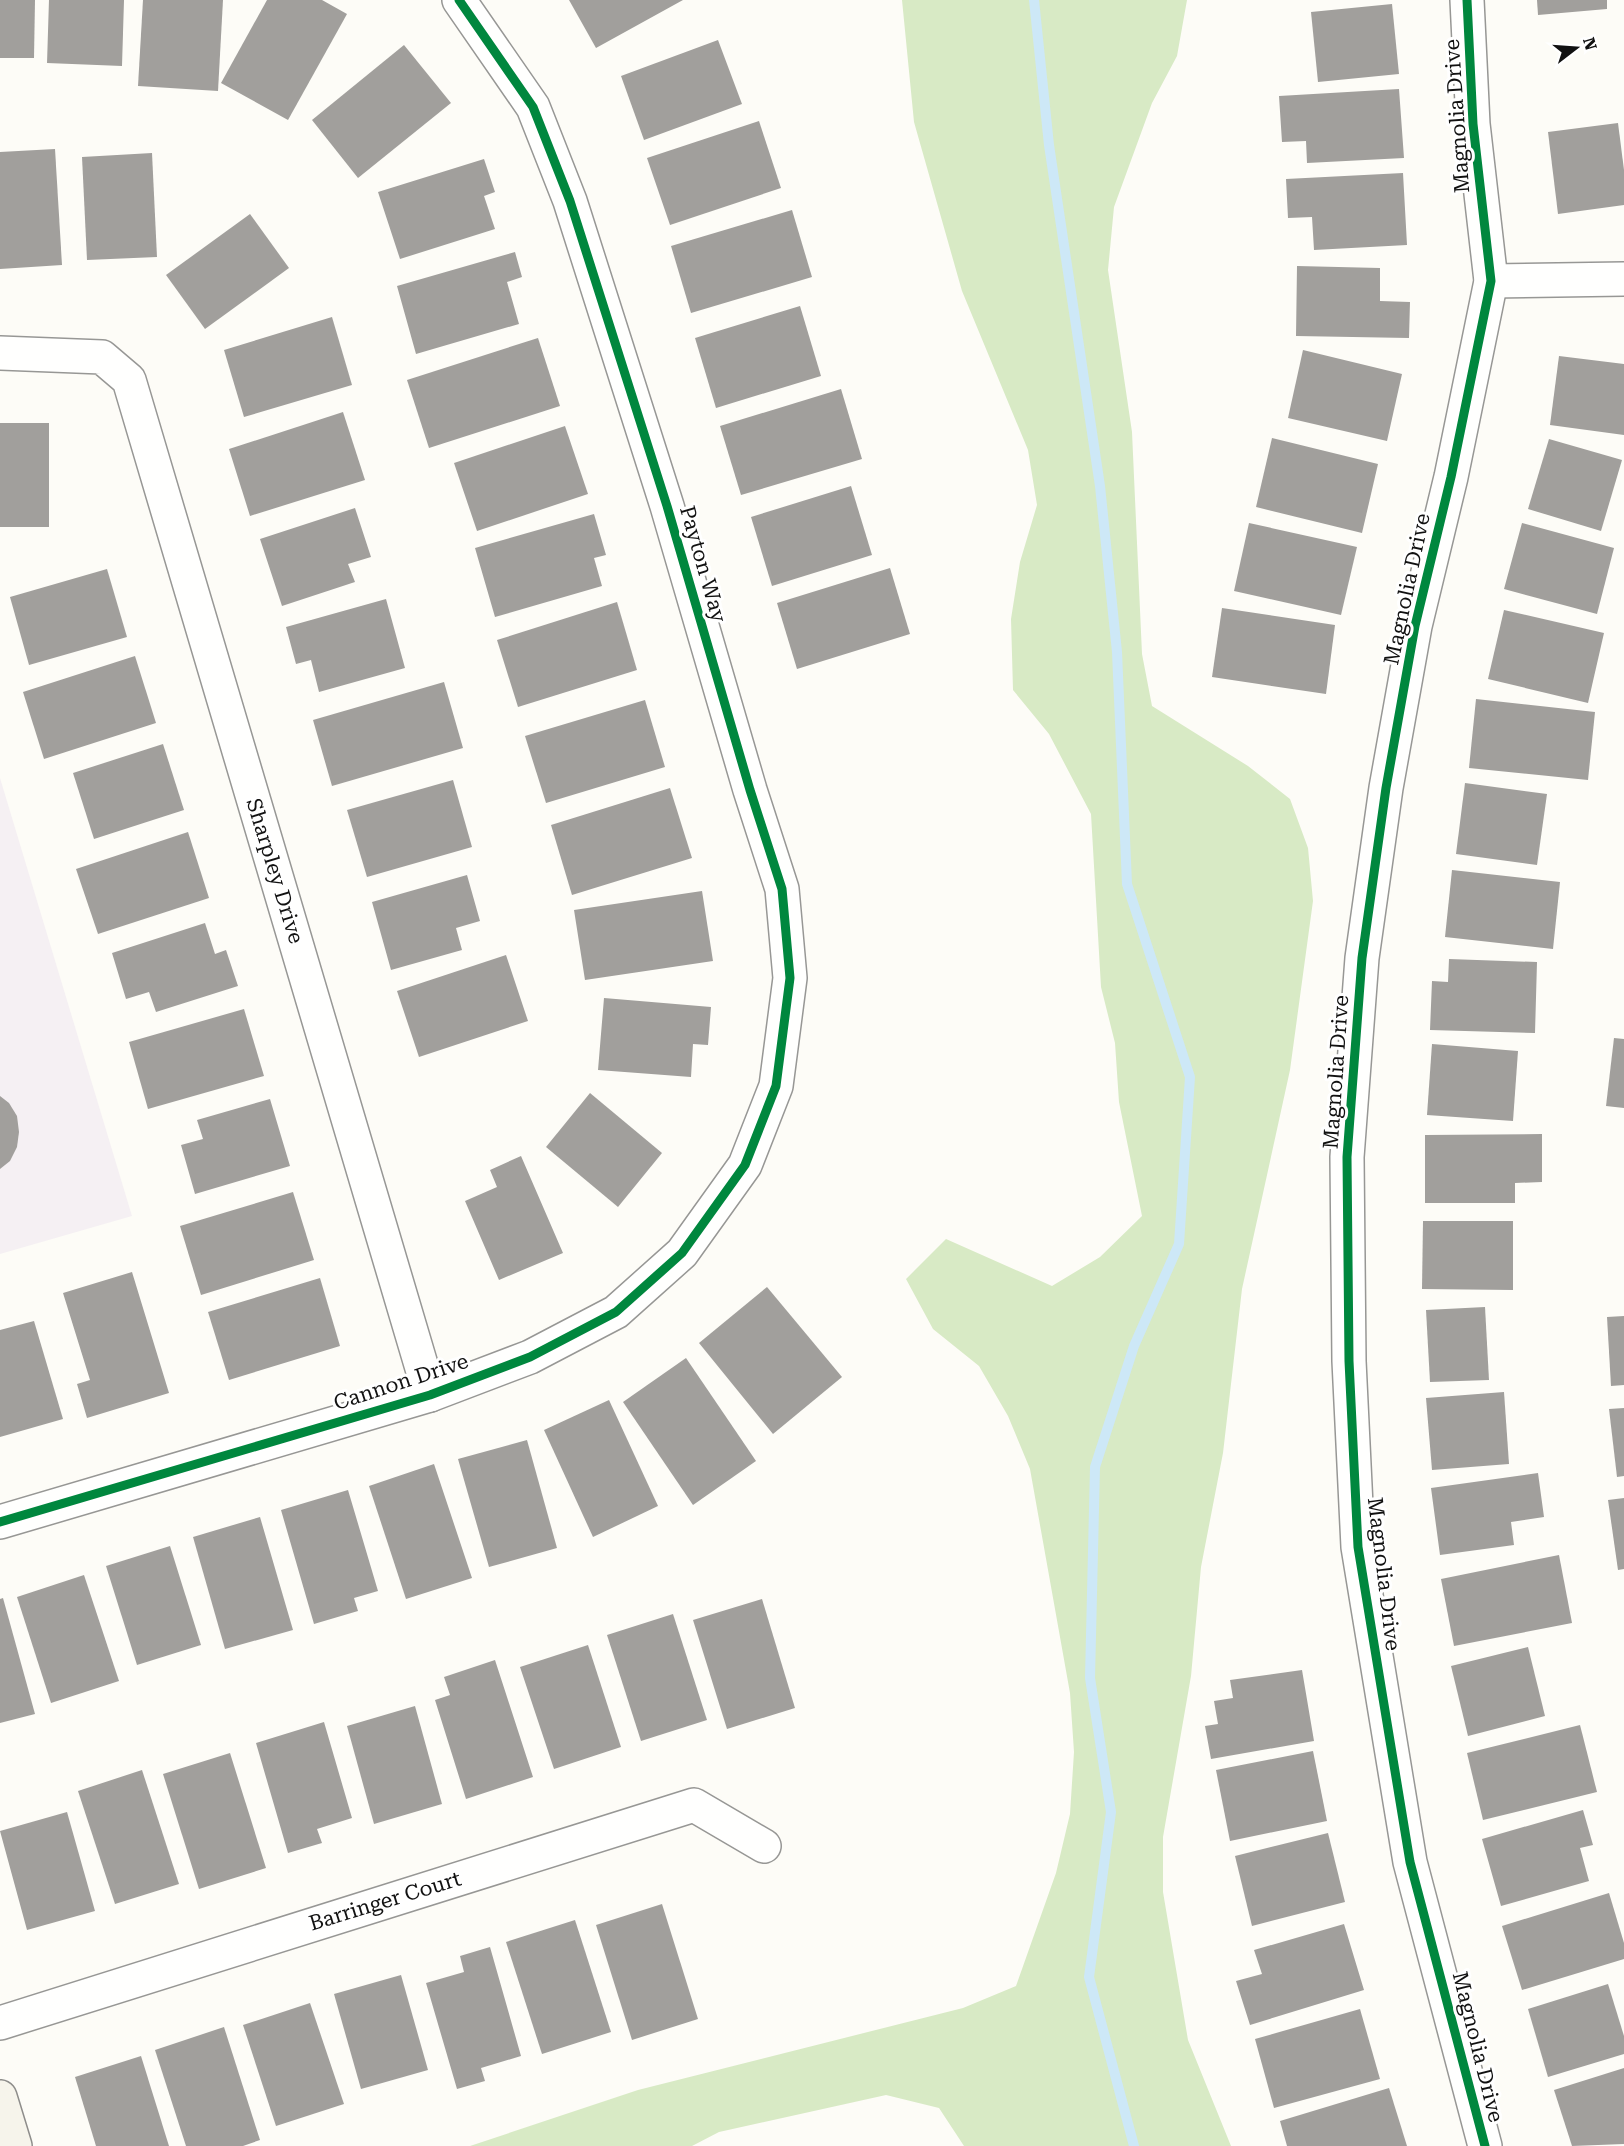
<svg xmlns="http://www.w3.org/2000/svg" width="1624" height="2146" font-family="'Roboto Serif',serif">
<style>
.industrial{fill:#f5f0f3}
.forest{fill:#d8eac5}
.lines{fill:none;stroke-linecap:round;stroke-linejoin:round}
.stream{stroke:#cde8f7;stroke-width:10}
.building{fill:#a19f9c}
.street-casing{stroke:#979795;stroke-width:36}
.secondary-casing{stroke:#8e8d8b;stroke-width:36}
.street{stroke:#fffffe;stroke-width:33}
.secondary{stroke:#f6f4eb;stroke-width:33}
.cycleway-casing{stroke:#fff;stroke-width:13}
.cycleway{stroke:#00873e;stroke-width:9}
.labels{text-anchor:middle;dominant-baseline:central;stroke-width:6;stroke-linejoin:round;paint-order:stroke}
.street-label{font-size:21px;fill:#111;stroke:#fff}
</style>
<rect width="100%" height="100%" fill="#fdfcf7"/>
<polygon class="industrial" points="0,778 132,1216 0,1254"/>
<polygon class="forest" points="902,0 1187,0 1177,56 1152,103 1114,207 1108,270 1132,432 1142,654 1152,706 1248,766 1290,799 1308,848 1313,901 1290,1070 1242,1289 1223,1453 1201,1567 1191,1676 1163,1837 1163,1892 1188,2040 1231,2146 964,2146 939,2108 886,2095 719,2132 692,2146 470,2146 638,2090 963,2008 1016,1986 1056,1873 1070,1814 1074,1752 1070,1693 1030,1469 1008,1416 979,1366 933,1329 906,1279 946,1239 1052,1286 1100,1257 1142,1216 1119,1102 1115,1043 1101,987 1091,814 1049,734 1013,690 1011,619 1020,562 1037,505 1028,450 962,291 914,122"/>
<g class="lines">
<polyline class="stream" points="1034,0 1049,145 1100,486 1117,652 1127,884 1190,1077 1179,1244 1134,1346 1095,1467 1090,1678 1111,1812 1089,1977 1134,2146"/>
</g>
<g class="building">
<polygon points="0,0 35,0 34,58 0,58"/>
<polygon points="49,0 124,0 122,66 47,63"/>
<polygon points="143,0 223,0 218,91 138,86"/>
<polygon points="267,0 322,0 347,14 288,120 221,83"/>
<polygon points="569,0 683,0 596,48"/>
<polygon points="1537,0 1607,0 1607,9 1538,15"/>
<polygon points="1392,4 1399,74 1318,82 1311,12"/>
<polygon points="718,40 742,104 644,140 621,76"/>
<polygon points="404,45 451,103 358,178 312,120"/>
<polygon points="1399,89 1404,158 1307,163 1306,141 1282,142 1279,96"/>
<polygon points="759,121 781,188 670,225 647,158"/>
<polygon points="1618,123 1624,170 1624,205 1558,214 1548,132"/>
<polygon points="55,149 62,265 0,269 0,152"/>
<polygon points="152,153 157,257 87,260 82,157"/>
<polygon points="484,159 495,192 484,196 495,229 400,259 378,192"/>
<polygon points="1403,173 1407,245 1314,250 1312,217 1288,218 1286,179"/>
<polygon points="792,210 812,277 691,313 671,246"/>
<polygon points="250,214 289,268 205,329 166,275"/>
<polygon points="515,252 522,277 507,282 519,324 416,354 397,286"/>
<polygon points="1297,266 1380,268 1380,301 1410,302 1409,338 1296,336"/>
<polygon points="800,306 821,376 716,408 695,338"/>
<polygon points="332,317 352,385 244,417 224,350"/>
<polygon points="538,338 560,406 429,448 407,380"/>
<polygon points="1303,350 1402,374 1387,441 1288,418"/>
<polygon points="1559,356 1624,364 1624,435 1550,425"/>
<polygon points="841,389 862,459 741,495 720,426"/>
<polygon points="343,412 365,480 250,516 229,449"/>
<rect x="0" y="423" width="49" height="104"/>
<polygon points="565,426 588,494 477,531 454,463"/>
<polygon points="1272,438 1378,464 1362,533 1256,507"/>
<polygon points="1549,439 1622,460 1601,531 1528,509"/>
<polygon points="851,486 872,555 772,586 751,517"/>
<polygon points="355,508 371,557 348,564 355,582 282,606 260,539"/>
<polygon points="594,514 606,555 594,558 602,586 495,617 475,548"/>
<polygon points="1249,523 1357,547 1341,615 1234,591"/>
<polygon points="1522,523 1614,548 1597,614 1504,589"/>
<polygon points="890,568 910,634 797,669 777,603"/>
<polygon points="107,569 127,637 29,665 10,597"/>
<polygon points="386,599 405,668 319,692 311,660 296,664 286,627"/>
<polygon points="617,602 637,670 518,707 497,640"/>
<polygon points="1222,608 1335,625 1326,694 1212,677"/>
<polygon points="1504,610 1604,633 1588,703 1488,679"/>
<polygon points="135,656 156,723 44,759 23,692"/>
<polygon points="444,682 463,748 332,786 313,720"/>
<polygon points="1476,699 1595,712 1588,780 1469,768"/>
<polygon points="645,700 665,767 546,803 525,736"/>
<polygon points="163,744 184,810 94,839 73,773"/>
<polygon points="453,780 472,847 367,877 347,810"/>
<polygon points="1465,783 1547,794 1537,865 1456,854"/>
<polygon points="670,788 692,858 572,895 551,825"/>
<polygon points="188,832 209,898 98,934 76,869"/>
<polygon points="1452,870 1560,882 1553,949 1445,937"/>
<polygon points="467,875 480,921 456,928 462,950 391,970 372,902"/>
<polygon points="702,891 713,961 585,980 574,910"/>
<polygon points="205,923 215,954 226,950 238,986 156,1012 149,992 126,999 112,953"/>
<polygon points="506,955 528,1021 419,1057 397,991"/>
<polygon points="1449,959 1537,962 1535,1033 1430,1030 1432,981 1448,982"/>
<polygon points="604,998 711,1007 708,1045 693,1044 691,1077 598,1070"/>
<polygon points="244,1009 264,1076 148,1109 129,1042"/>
<polygon points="1614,1038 1624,1039 1624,1108 1606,1106"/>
<polygon points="1432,1044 1518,1051 1513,1121 1427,1115"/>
<polygon points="590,1093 662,1153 618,1207 546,1147"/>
<polygon points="0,1096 9,1103 17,1116 19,1132 17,1147 10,1161 0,1169"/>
<polygon points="270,1099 290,1166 195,1194 181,1145 203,1139 197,1120"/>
<polygon points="1542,1134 1542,1182 1515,1183 1515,1203 1425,1203 1425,1135"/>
<polygon points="521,1156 563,1253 499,1280 465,1201 497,1187 490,1170"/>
<polygon points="293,1192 314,1260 201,1295 180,1226"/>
<polygon points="1423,1221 1513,1221 1513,1290 1422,1289"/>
<polygon points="132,1272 169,1393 87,1418 77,1384 90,1380 63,1293"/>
<polygon points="320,1278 340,1346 229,1380 208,1312"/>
<polygon points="767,1287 842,1377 773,1434 699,1343"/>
<polygon points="1485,1307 1489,1380 1430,1382 1426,1310"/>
<polygon points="1624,1316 1624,1385 1611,1386 1607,1317"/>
<polygon points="34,1321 63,1419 0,1437 0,1330"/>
<polygon points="686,1358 756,1461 693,1505 623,1402"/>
<polygon points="1504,1392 1509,1464 1432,1470 1426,1398"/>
<polygon points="609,1400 658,1506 593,1537 544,1430"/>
<polygon points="1624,1408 1624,1476 1617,1477 1609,1409"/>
<polygon points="527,1440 557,1548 489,1567 458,1459"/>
<polygon points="434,1464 472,1578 406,1599 369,1486"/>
<polygon points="1538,1473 1544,1517 1511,1522 1514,1545 1440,1555 1431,1488"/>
<polygon points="348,1490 378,1591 354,1598 358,1611 314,1624 281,1510"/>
<polygon points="1624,1498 1624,1569 1618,1570 1608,1500"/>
<polygon points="260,1517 293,1630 225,1649 193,1537"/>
<polygon points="170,1546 201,1645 137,1665 106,1566"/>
<polygon points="1559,1555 1572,1623 1454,1646 1441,1579"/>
<polygon points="84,1575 119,1681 51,1703 17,1597"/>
<polygon points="3,1598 35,1714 0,1723 0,1599"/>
<polygon points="762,1599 795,1708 727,1729 693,1620"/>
<polygon points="673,1614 707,1720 641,1741 607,1635"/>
<polygon points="588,1645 621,1747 554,1769 520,1667"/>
<polygon points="1528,1647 1545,1716 1468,1736 1451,1666"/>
<polygon points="495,1660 533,1777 466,1799 435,1700 450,1695 444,1677"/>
<polygon points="1302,1670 1314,1741 1211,1759 1205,1726 1218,1724 1214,1701 1233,1698 1230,1680"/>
<polygon points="415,1706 442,1804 374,1824 347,1726"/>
<polygon points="324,1722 352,1818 317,1829 322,1843 288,1853 256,1743"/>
<polygon points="1580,1725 1597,1792 1483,1820 1467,1753"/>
<polygon points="1313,1751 1327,1821 1230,1841 1216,1770"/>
<polygon points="230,1753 266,1868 199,1889 163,1774"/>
<polygon points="142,1770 179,1884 115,1904 78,1791"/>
<polygon points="1583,1810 1593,1845 1580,1848 1589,1881 1501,1906 1482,1839"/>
<polygon points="67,1812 95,1911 27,1930 0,1831"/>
<polygon points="1328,1833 1345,1902 1252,1926 1235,1856"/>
<polygon points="1609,1893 1624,1943 1624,1959 1522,1990 1502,1926"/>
<polygon points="662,1904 698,2019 632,2040 596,1925"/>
<polygon points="575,1920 611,2032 542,2054 506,1942"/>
<polygon points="1344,1924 1364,1990 1250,2025 1236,1981 1262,1974 1254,1950"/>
<polygon points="490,1947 521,2056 481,2068 485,2081 457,2089 426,1983 464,1972 460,1956"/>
<polygon points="401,1975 428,2070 361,2089 334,1994"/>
<polygon points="1608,1984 1624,2036 1624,2054 1548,2077 1528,2009"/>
<polygon points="310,2003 344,2104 276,2126 243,2025"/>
<polygon points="1360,2009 1380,2079 1274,2108 1255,2039"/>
<polygon points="224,2027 260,2140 243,2146 186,2146 155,2050"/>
<polygon points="141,2056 169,2146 96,2146 75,2077"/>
<polygon points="1624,2068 1624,2144 1572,2146 1554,2090"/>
<polygon points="1389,2088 1407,2146 1287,2146 1280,2121"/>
</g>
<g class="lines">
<g class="street-casing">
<g id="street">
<polyline points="1467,0 1473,124 1491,281 1451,477 1415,626 1386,788 1362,958 1347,1157 1349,1361 1358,1547 1410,1862 1485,2146"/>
<polyline points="1491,281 1624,279"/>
<polyline points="0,353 102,357 129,380 430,1395"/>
<polyline points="0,1522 430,1395 530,1357 616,1312 682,1253 745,1165 776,1086 790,978 782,889 750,790 667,506 570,201 533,107 459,0"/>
<polyline points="0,2023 694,1805 764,1846"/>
</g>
</g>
<g class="secondary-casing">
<polyline id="secondary" points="0,2097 15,2146"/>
</g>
<use href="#street" class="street"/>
<use href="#secondary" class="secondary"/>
<g class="cycleway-casing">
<g id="cycleway">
<polyline points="1467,0 1473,124 1491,281 1451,477 1415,626 1386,788 1362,958 1347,1157 1349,1361 1358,1547 1410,1862 1485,2146"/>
<polyline points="0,1522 430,1395 530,1357 616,1312 682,1253 745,1165 776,1086 790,978 782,889 750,790 667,506 570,201 533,107 459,0"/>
</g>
</g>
<use href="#cycleway" class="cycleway"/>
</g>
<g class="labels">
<g class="street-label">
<text transform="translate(1457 116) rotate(-94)">Magnolia Drive</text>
<text transform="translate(703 564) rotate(74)">Payton Way</text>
<text transform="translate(1407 589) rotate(-78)">Magnolia Drive</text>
<text transform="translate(275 871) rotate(73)">Sharpley Drive</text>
<text transform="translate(1336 1072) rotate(-86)">Magnolia Drive</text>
<text transform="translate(401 1382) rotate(-18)">Cannon Drive</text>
<text transform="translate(1384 1574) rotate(83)">Magnolia Drive</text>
<text transform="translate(385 1901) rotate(-17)">Barringer Court</text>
<text transform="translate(1478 2047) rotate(76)">Magnolia Drive</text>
</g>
</g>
<g transform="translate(1576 48) rotate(73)" stroke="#ffffff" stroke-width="4.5" paint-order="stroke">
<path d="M0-4.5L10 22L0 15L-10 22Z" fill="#111111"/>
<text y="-9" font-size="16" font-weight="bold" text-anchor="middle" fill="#111111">N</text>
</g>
</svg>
